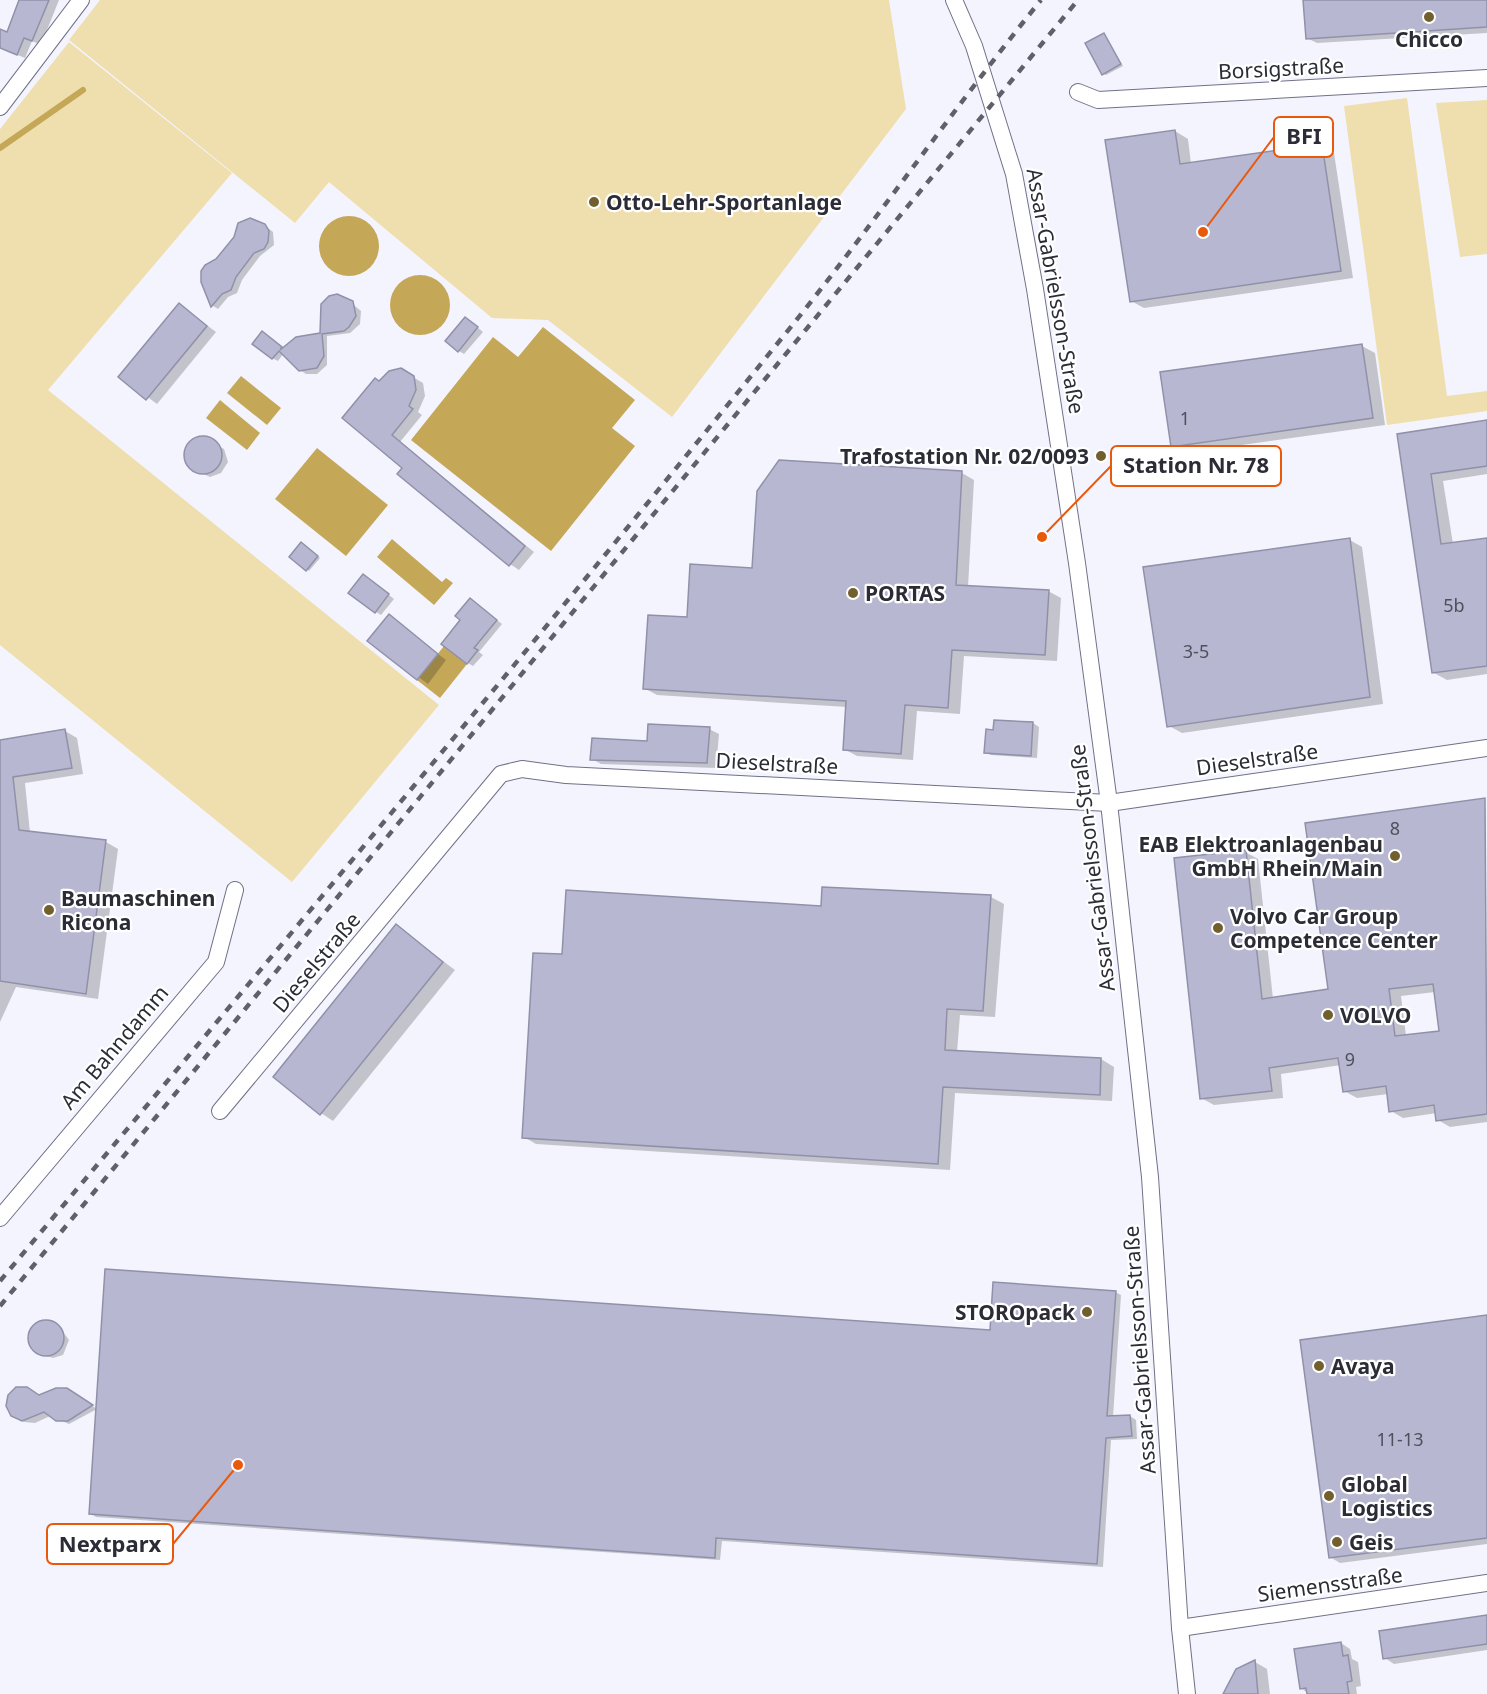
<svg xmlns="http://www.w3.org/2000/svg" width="1487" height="1694" font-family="'Noto Sans',sans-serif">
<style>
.green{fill:#efdeae}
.water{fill:#c4a858}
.shadow{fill:#0003;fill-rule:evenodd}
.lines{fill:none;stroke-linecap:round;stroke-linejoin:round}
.stream{stroke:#c4a858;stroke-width:6}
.building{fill:#b7b7d1;stroke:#9091a9;stroke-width:1.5;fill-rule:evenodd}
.street-casing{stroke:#707087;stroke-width:18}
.street{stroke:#fff;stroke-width:16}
.rail{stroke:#60606a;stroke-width:4.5;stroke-dasharray:8 8;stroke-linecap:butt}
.poi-dot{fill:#715f2d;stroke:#fff;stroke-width:2}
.labels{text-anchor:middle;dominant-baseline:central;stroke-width:4.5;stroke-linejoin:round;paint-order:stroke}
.number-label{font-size:18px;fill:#4f4f5d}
.poi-label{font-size:21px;font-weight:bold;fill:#2c2c36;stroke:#fff;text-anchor:start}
.street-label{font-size:21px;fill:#2c2c36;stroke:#fff}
.leader{fill:none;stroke:#e8590c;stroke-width:2}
.callout-dot{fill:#e8590c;stroke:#fff;stroke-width:2}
.callout{fill:#fff;stroke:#e8590c;stroke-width:2}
.callout-label{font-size:22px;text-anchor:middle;font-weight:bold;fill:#2c2c36}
</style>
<rect width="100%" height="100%" fill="#f4f4ff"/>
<g class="green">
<polygon points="100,0 889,0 906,109 672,417 548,320 492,318 329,182 295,223 69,40"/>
<polygon points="69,42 232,173 48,390 439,705 292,882 0,645 0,129"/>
<polygon points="1407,98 1447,396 1487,391 1487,411 1387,425 1344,106"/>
<polygon points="1487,100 1487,254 1460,257 1436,103"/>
</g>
<g class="water">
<circle cx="349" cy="246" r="30"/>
<circle cx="420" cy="305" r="30"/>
<polygon points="543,327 635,400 612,428 635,446 551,551 411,440 493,337 518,357"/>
<polygon points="241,376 281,408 267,425 227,393"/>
<polygon points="220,400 260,433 247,450 206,418"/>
<polygon points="317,448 388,505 346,556 275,499"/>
<polygon points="392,539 442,582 446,578 453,583 434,605 377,557"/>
<polygon points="444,646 467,664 440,698 417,680"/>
</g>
<g class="shadow">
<polygon points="21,0 59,0 41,45 32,41 25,58 0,48 0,31 7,34"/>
<polygon points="1304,0 1487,0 1487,33 1317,43 1307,38"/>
<polygon points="1104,35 1123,66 1106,75 1103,74"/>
<polygon points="1175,131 1188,139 1191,164 1321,145 1334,153 1353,278 1144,308 1131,301"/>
<polygon points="257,220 273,232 274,245 260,256 242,280 237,293 228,297 218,309 213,306 202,282 235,238 244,221"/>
<polygon points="343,296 361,311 360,324 350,333 327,336 327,365 317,374 306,374 295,367 283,354 278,361 272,358 268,336 283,349 322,334 330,297"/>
<polygon points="180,305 216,332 157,404 121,377"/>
<polygon points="471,322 483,332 464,354 459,351"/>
<polygon points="1362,346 1375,353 1385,425 1185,453 1172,446"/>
<polygon points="401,370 423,383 425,396 418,412 422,415 400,442 534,552 519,570 510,564 404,468 344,418 380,382"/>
<polygon points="1487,422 1487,474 1443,481 1453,544 1487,539 1487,674 1447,680 1434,673 1399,435"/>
<polygon points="203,438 224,449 228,462 221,473 210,477 193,469 188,464 186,453 191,443"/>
<polygon points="780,462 962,473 974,480 968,587 1048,591 1061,598 1057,661 964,656 960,714 917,711 913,760 857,756 844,749 847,707 657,695 644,688 688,619 753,570"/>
<polygon points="1350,540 1362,547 1383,704 1182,733 1169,726"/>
<polygon points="304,545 320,558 309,571 307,569"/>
<polygon points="369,579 394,599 381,615 376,612"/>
<polygon points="476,604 502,624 479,652 483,655 473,666 468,663"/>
<polygon points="389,616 446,660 428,684 369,641"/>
<polygon points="1033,723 1039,727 1037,758 991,755 985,752"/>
<polygon points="709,729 719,734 716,768 601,764 592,759"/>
<polygon points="65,731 77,738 83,774 25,783 30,833 106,842 118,849 98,999 16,987 0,1022 0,742"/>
<path d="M1485,800l2,322 -37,5 -12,-7 -1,-7 -34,5 -12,-7 -3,-17 -31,4 -13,-7 -3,-26 -60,9 2,24 -69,7 -13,-7 44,-246 13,7 15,140 56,-9zM1435,992l5,40 -34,4 -5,-40z"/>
<polygon points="824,889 991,897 1004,904 995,1017 960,1015 957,1052 1101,1059 1114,1067 1112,1101 955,1093 950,1170 536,1144 524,1137 564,956 823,907"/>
<polygon points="396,926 455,970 333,1121 321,1113"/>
<polygon points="1115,1292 1121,1295 1113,1417 1130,1416 1136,1420 1137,1439 1111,1440 1103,1567 722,1541 720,1560 96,1517 90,1513 991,1332"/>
<polygon points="1487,1317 1487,1544 1340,1563 1330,1557"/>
<polygon points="43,1322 60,1328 69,1340 63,1355 53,1358 43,1355 30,1343 31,1332"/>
<polygon points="22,1388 41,1396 74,1394 97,1409 69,1424 50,1416 35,1423 24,1422 17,1418"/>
<polygon points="1487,1617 1487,1650 1394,1664 1385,1658"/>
<polygon points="1341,1643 1350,1649 1352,1659 1358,1662 1361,1686 1356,1687 1357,1694 1309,1694 1301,1688"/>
<polygon points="1255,1662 1267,1669 1270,1694 1225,1694"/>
</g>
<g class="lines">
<polyline class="stream" points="0,148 83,90"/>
</g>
<g class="building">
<polygon points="19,0 49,0 32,41 24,38 17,55 0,48 0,29 7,32"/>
<polygon points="1303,0 1487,0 1487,27 1306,39"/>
<polygon points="1104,33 1121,64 1102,75 1085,43"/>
<polygon points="1175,130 1180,164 1322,144 1341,271 1130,302 1105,140"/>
<polygon points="250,218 265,224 269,231 268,242 264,249 254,253 236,277 231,290 222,294 211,307 201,282 201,271 205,265 216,259 234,237 238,223"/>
<polygon points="337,294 353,301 356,316 349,327 344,331 322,334 324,356 317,368 299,371 279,351 272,359 252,344 262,331 282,347 280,350 296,337 320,333 321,304 329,296"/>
<polygon points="179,303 207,326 146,400 118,377"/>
<polygon points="465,317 478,327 458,352 445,341"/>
<polygon points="1362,344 1373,418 1171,447 1160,372"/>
<polygon points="401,368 414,376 416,390 409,406 413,409 392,435 525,546 509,566 397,474 402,468 342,418 375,378 379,381 389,371"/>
<polygon points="1487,420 1487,466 1431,474 1441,544 1487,538 1487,666 1432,673 1397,434"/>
<circle cx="203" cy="455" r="19"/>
<polygon points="779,460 962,471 956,585 1049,590 1045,655 952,650 948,708 905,705 901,754 843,750 846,701 643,689 648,615 687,617 690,564 752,568 757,491"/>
<polygon points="1350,538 1370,697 1167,727 1143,567"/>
<polygon points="301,542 318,556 306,571 289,557"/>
<polygon points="363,574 389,594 375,613 348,593"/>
<polygon points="470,598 497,620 474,648 478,650 467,664 441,644 460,620 455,616"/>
<polygon points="389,614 438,654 417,680 367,641"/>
<polygon points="994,720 1033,722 1031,756 984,753 986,729 993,730"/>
<polygon points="648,724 710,727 707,763 590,760 592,738 647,741"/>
<polygon points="65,729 72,768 13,777 19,830 106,840 86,994 0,981 0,740"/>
<path d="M1485,798l2,316 -51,7 -2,-16 -45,7 -3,-26 -43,6 -5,-34 -69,10 3,23 -72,8 -26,-241 72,-8 16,149 66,-10 -23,-166zM1433,984l6,47 -44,5 -6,-47z"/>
<polygon points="822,887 991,895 983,1011 947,1009 945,1050 1101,1058 1100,1095 943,1087 938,1164 522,1138 533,953 562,954 566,890 821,906"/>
<polygon points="396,924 443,962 320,1115 273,1077"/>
<polygon points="105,1269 990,1330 993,1282 1116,1291 1107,1416 1130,1415 1132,1436 1106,1438 1097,1564 716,1538 715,1558 89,1514"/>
<polygon points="1487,1315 1487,1538 1329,1558 1300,1340"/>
<circle cx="46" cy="1338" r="18"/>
<polygon points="16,1387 27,1387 39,1395 56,1388 67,1388 93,1405 68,1421 56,1421 44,1412 22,1421 11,1416 6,1406 8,1395"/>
<polygon points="1487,1615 1487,1644 1383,1659 1379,1631"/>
<polygon points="1341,1642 1343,1656 1348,1655 1352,1681 1347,1682 1349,1694 1307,1694 1306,1688 1300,1689 1294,1649"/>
<polygon points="1255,1660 1258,1694 1223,1694 1236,1669"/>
</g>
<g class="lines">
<g class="street-casing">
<g id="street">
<polyline points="954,0 974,46 1014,174 1035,289 1077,563 1109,803 1150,1177 1180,1628 1187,1694"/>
<polyline points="1078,92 1098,100 1487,78"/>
<polyline points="0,107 81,0"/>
<polyline points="220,1111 501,774 522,769 566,775 1109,803 1487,748"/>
<polyline points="0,1218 216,962 235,890"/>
<polyline points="1180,1628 1487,1583"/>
</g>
</g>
<use href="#street" class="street"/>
<g class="rail">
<path d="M0,1281c266,-318 534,-636 794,-958 85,-106 162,-218 247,-323"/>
<polyline points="0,1306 1078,0"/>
</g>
</g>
<g class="poi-dot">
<circle cx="1429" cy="17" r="6"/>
<circle cx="594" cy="202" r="6"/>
<circle cx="1101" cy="456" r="6"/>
<circle cx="853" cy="593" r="6"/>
<circle cx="1395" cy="856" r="6"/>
<circle cx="49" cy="910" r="6"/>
<circle cx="1218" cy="928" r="6"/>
<circle cx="1328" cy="1015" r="6"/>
<circle cx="1087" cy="1312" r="6"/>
<circle cx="1319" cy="1366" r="6"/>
<circle cx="1329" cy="1496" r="6"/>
<circle cx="1337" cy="1542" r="6"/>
</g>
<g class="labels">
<g class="number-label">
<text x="1185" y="418">1</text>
<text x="1454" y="605">5b</text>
<text x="1196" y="651">3-5</text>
<text x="1395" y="828">8</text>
<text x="1350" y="1059">9</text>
<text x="1400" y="1439">11-13</text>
</g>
<g class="poi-label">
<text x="1429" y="39" text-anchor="middle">Chicco</text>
<text x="606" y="202">Otto-Lehr-Sportanlage</text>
<text x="1089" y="456" text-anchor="end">Trafostation Nr. 02/0093</text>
<text x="865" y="593">PORTAS</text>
<text x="1383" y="844" text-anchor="end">EAB Elektroanlagenbau<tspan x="1383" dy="24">GmbH Rhein/Main</tspan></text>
<text x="61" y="898">Baumaschinen<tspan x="61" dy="24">Ricona</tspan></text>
<text x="1230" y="916">Volvo Car Group<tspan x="1230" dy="24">Competence Center</tspan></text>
<text x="1340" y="1015">VOLVO</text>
<text x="1075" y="1312" text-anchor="end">STOROpack</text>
<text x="1331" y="1366">Avaya</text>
<text x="1341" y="1484">Global<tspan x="1341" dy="24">Logistics</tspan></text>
<text x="1349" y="1542">Geis</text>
</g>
<g class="street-label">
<text transform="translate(1281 68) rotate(-3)">Borsigstraße</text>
<text transform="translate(1056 291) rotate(80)">Assar-Gabrielsson-Straße</text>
<text transform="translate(1257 759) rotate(-8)">Dieselstraße</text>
<text transform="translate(777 763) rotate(3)">Dieselstraße</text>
<text transform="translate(1092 868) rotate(-97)">Assar-Gabrielsson-Straße</text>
<text transform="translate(316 962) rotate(-50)">Dieselstraße</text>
<text transform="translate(114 1047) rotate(-50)">Am Bahndamm</text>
<text transform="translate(1139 1350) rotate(-94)">Assar-Gabrielsson-Straße</text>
<text transform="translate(1330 1584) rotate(-8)">Siemensstraße</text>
</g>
</g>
<path class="leader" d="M1203 232L1274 137M1042 537L1111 466M238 1465L173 1544"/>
<g class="callout-dot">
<circle cx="1203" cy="232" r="6"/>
<circle cx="1042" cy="537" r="6"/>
<circle cx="238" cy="1465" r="6"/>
</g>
<g class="callout">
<rect x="1274" y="117" width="59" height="40" rx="6"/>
<rect x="1111" y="446" width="170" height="40" rx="6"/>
<rect x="47" y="1524" width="126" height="40" rx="6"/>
</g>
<g class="callout-label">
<text x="1304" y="144">BFI</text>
<text x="1196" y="473">Station Nr. 78</text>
<text x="110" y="1552">Nextparx</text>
</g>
</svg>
